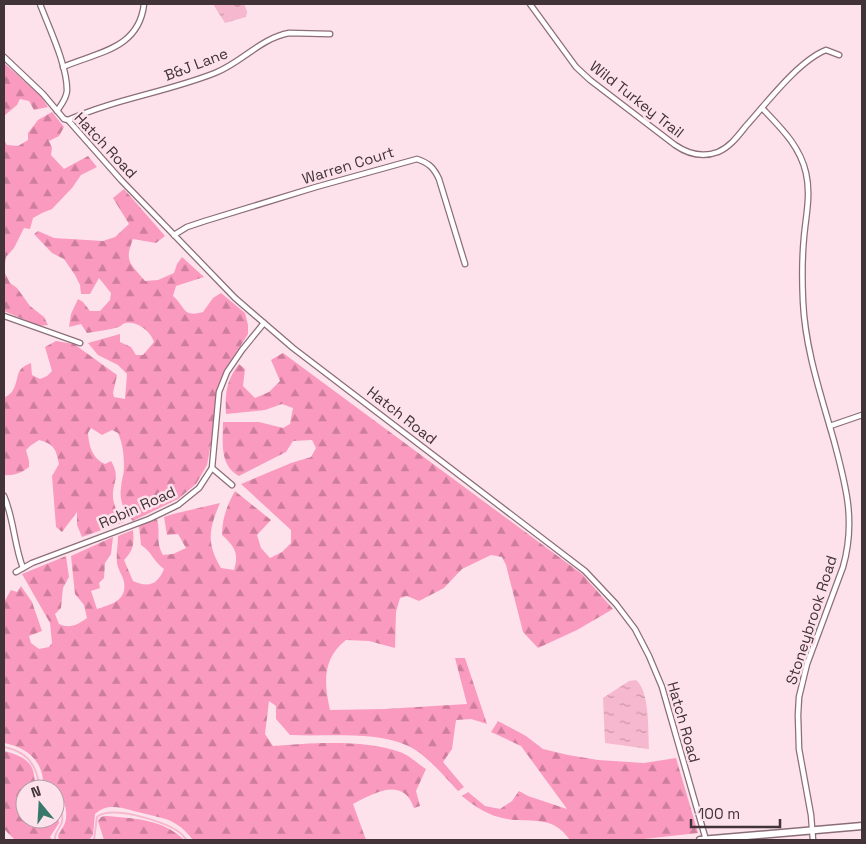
<svg xmlns="http://www.w3.org/2000/svg" width="866" height="844" font-family="'Space Grotesk',sans-serif">
<style>
.forest{fill:url(#forest-firs)}
.water{fill:url(#water-ripples)}
.lines{fill:none;stroke-linecap:round;stroke-linejoin:round}
.stream{stroke:#f6b8ce;stroke-width:2}
.street-casing{stroke:#8c6e78;stroke-width:7}
.secondary-casing{stroke:#8c6e78;stroke-width:9}
.street{stroke:#fff;stroke-width:4.5}
.secondary{stroke:#fff;stroke-width:6}
.labels{text-anchor:middle;dominant-baseline:central;stroke-width:5;stroke-linejoin:round;paint-order:stroke}
.street-label{font-size:15px;fill:#413338;stroke:#fde2eb}
</style>
<defs>
<pattern id="forest-firs" width="22" height="20" patternUnits="userSpaceOnUse" patternTransform="scale(1.25)"><rect width="22" height="20" fill="#fb9abf"/><path d="M5 1l3.5 6h-7zM16 11l3.5 6h-7z" fill="#cd7e9c"/></pattern>
<pattern id="water-ripples" width="26" height="14" patternUnits="userSpaceOnUse" patternTransform="scale(1.25)"><rect width="26" height="14" fill="#f6b8ce"/><path d="M2 4q2-2 4 0t4 0M15 11q2-2 4 0t4 0" fill="none" stroke="#c996a8"/></pattern>
</defs>
<rect width="100%" height="100%" fill="#fde2eb"/>
<g class="forest">
<polygon points="4,63 40,95 48,107 34,110 29,101 20,99 17,105 5,115 4,126"/>
<polygon points="52,112 64,127 59,136 49,141 52,148 51,155 64,169 88,156 97,167 81,175 72,188 52,209 42,213 33,218 30,229 24,228 14,248 6,257 4,271 10,283 17,288 30,306 44,317 48,325 39,326 4,311 4,140 7,145 18,146 28,140 28,133 38,120"/>
<path d="M124,189l41,47 -9,7 -23,-4c-9,23 -3,24 12,42l13,-1 16,-7 3,-9 5,-7 22,20 -28,9 -3,10c13,11 9,22 30,16l10,-14 8,-5 24,20 3,12v9l-22,35 -8,23 -4,35 -7,38 -11,19 -18,15 -45,22c-9,-9 -14,-21 -12,-33 0,-7 3,-13 3,-20 0,-12 -1,-24 -6,-35l-6,-3 -10,5 -11,-7 -3,5c1,13 4,25 17,31l6,-3c8,14 4,17 2,31 -1,11 4,21 11,30l-42,15 -5,-12v-13l-15,20 -6,-5 -4,-51 7,-12c-3,-15 -5,-20 -20,-24l-9,6 -4,4 3,11v6c-7,6 -16,9 -25,8v-77c3,-2 8,-5 9,-8 7,-12 1,-21 18,-27l1,12 8,4 7,-3 5,-5 -7,-24 11,-6 18,3 43,31 -4,18 1,4 11,2 2,-25 -9,-9 -20,-10 -10,-12 32,-9v8l11,5 5,8h7l11,-13c-3,-10 -16,-21 -28,-19 -3,0 -5,3 -7,4 -10,3 -22,4 -32,6l-6,-9 -12,3 2,-13 7,-15 5,3 7,9h10l10,-11 1,-7 -12,-15 -9,16h-9l-1,-9 -5,-10 -11,-16 -12,-6 -18,-19 4,-3 16,7 49,3 12,-4 14,-13 -16,-26z"/>
<path d="M283,353l299,221 31,35 -36,21 -39,18 -15,-16 -17,-67 -4,-8 -11,-2 -29,14 -18,19 -25,13 -12,-5 -7,2 -4,14 -1,36 -26,-7 -23,-1c-24,19 -22,43 -16,70l55,-1 82,-5 -12,-46h10l22,66 -16,-5 -15,1 -4,29 -9,13 21,25 -6,4c-13,-14 -34,-39 -52,-46 -33,-14 -80,-8 -116,-10l-14,-16v-13l-7,-5 -4,33 8,12c37,-3 92,-7 127,6 9,3 18,12 26,17l-10,22 4,15 -6,2c-11,-32 -40,-15 -61,-4l13,36h-173c-5,-6 -10,-12 -17,-16 -9,-6 -19,-7 -30,-10 -17,-3 -36,-14 -51,0l-2,21 -4,5h-30l-1,-4c2,-5 8,-12 8,-18 2,-19 -10,-29 -23,-38 -2,-22 -19,-33 -39,-37v-141l7,-12 6,2 4,-6 11,16 10,29 -13,5 2,7 8,6 10,-2 3,-4 -2,-20 -28,-49 44,-18 3,21 -6,11 -2,20 -6,6 4,10c11,5 18,1 28,-6l-3,-13 -9,-11 -4,-38 42,-19 -2,17 -6,9 -1,15 -5,5 1,5 -9,3 6,18c14,-5 30,-8 27,-27 -1,-6 -6,-12 -7,-19 -1,-9 1,-18 1,-27l15,-6c1,13 1,20 -9,30l9,21c16,7 24,4 31,-12 -11,-8 -12,-17 -23,-24l-2,-19 18,-7c4,16 -2,22 6,36l10,-1 13,-6 -8,-14 -11,1 -3,-18 9,-3 47,-11c-11,26 -14,40 1,65l13,2c5,-17 1,-23 -12,-35 0,-16 5,-30 13,-44l36,29 -14,15 4,13 9,10 12,-6 9,-9v-13l-50,-46 50,-21 20,-6 5,-9 -4,-8 -19,1 -7,11 -47,24c-20,-11 -16,-34 -16,-54h36l24,6 7,-4 3,-16 -11,-4 -17,6 -39,4c-1,-21 0,-33 13,-50l6,5 -2,17 12,12 14,-6 11,-11 -9,-21z"/>
<path d="M498,721l28,15 17,13 25,6 30,5 46,3 32,-5 22,75 -63,7h-65c-18,-26 -38,-17 -63,-21 -18,-3 -32,-12 -45,-23l6,-4 17,14 15,3 12,-8 7,-10 9,5 39,13 -46,-63 -30,-14z"/>
<path d="M4,751c9,2 24,7 28,17 4,8 0,17 11,21h-18v30h30v-19l4,23 -9,14 2,3h-37l-11,-11z"/>
<path d="M105,816c27,2 59,3 79,24h-80l-6,-19 3,-4z"/>
</g>
<g class="water">
<polygon points="213,4 244,4 247,11 246,17 225,23"/>
<path d="M636,680c14,11 12,52 13,69l-44,-6 -2,-45 26,-17z"/>
</g>
<g class="lines">
<g class="stream">
<path d="M4,747c21,4 31,15 35,36l11,6"/>
<path d="M55,840c-1,-8 5,-11 7,-18 2,-9 -3,-20 -5,-29l-2,-1"/>
<path d="M94,840l3,-23c14,-12 68,4 82,15 3,2 6,6 8,8"/>
</g>
<g class="street-casing">
<g id="street">
<path d="M40,4c9,24 27,61 27,86 0,8 -6,15 -10,21"/>
<path d="M530,4l46,63 14,13 85,65c13,9 27,13 43,7 12,-5 20,-16 28,-26 20,-22 52,-65 80,-76l13,5"/>
<polyline points="4,57 43,94 64,119 68,120 121,180 235,298 293,348 585,571 616,604 635,629 649,656 662,687 706,840"/>
<path d="M63,67c35,-15 76,-18 81,-63"/>
<path d="M762,108c19,20 38,38 44,65 5,22 0,42 -2,64 -2,21 -2,42 -1,64 2,48 18,94 31,140 12,45 22,80 9,126l-36,97 -8,33 -1,18 1,34 12,66 2,25"/>
<path d="M68,120c47,-21 99,-28 147,-47 26,-10 46,-35 74,-40l41,1"/>
<path d="M174,235l13,-8 18,-6 111,-34 101,-28c12,4 17,9 22,20l26,85"/>
<polyline points="4,316 80,343"/>
<polyline points="830,426 862,415"/>
<polyline points="212,468 232,485"/>
<path d="M4,496c10,23 10,49 19,72"/>
<polyline points="16,572 32,563 149,519 178,505 199,488 212,468 219,392 227,372 242,350 264,323"/>
</g>
</g>
<g class="secondary-casing">
<polyline id="secondary" points="700,840 862,826"/>
</g>
<use href="#street" class="street"/>
<use href="#secondary" class="secondary"/>
</g>
<g class="labels">
<g class="street-label">
<text transform="translate(196 64) rotate(-21)">B&amp;J Lane</text>
<text transform="translate(637 99) rotate(38)">Wild Turkey Trail</text>
<text transform="translate(106 145) rotate(47)">Hatch Road</text>
<text transform="translate(348 165) rotate(-17)">Warren Court</text>
<text transform="translate(402 415) rotate(38)">Hatch Road</text>
<text transform="translate(137 507) rotate(-24)">Robin Road</text>
<text transform="translate(811 620) rotate(-72)">Stoneybrook Road</text>
<text transform="translate(684 722) rotate(74)">Hatch Road</text>
</g>
</g>
<rect width="866" height="844" fill="none" stroke="#413338" stroke-width="10"/>
<g transform="translate(40 804) rotate(342)"><circle r="24" fill="#fde2eb" stroke="#b29ca3"/>
<path d="M0-4L9 19L0 12L-9 19Z" fill="#367869"/>
<text y="-8" font-size="14" font-weight="bold" text-anchor="middle" fill="#413338">N</text>
</g>
<path d="M691 819v8h89v-8" fill="none" stroke="#413338" stroke-width="2.5"/>
<text x="698" y="819" font-size="15" fill="#413338" stroke="#fde2eb" stroke-width="4" paint-order="stroke">100 m</text>
</svg>
